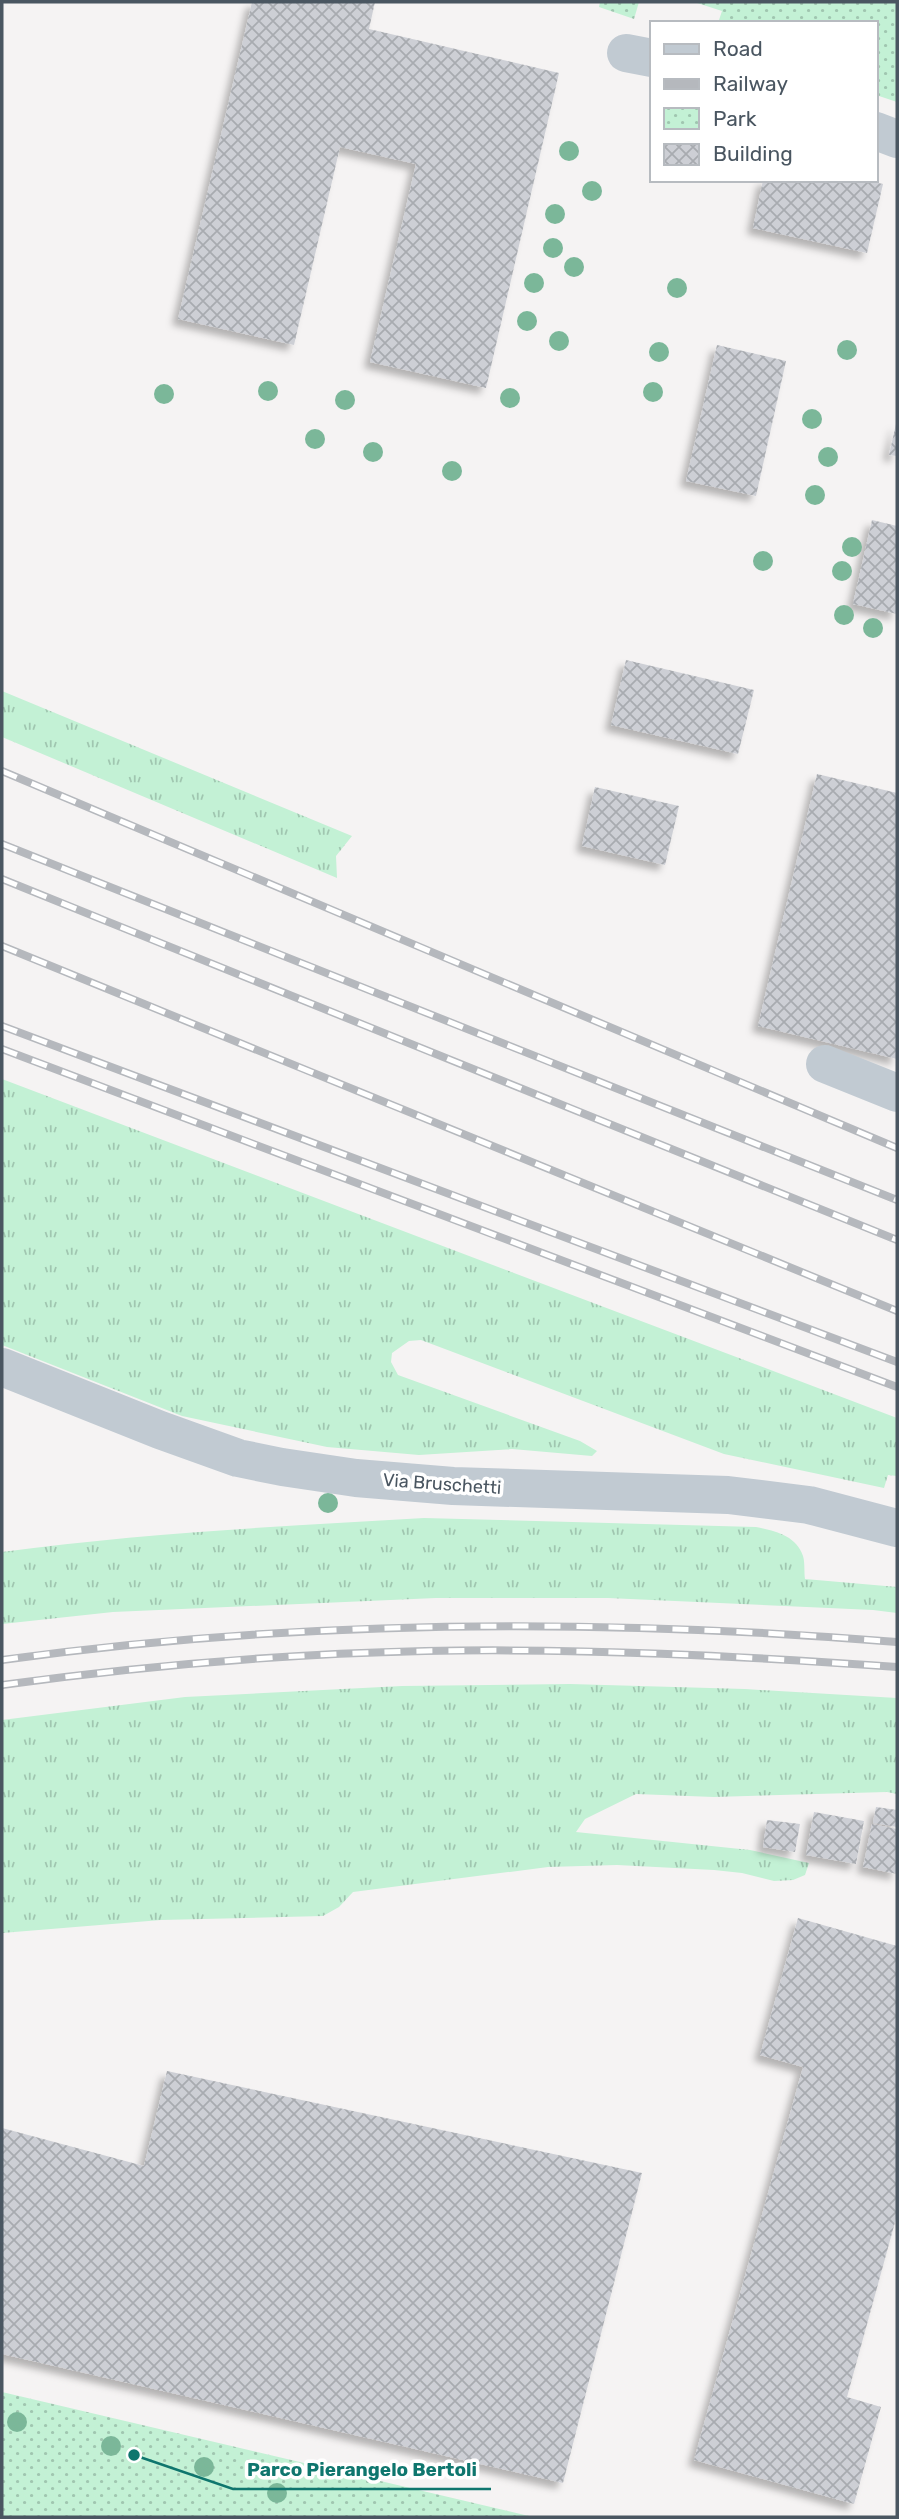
<svg xmlns="http://www.w3.org/2000/svg" width="899" height="2519" font-family="Rubik,sans-serif">
<style>
.grass{fill:url(#grass-tufts)}
.park{fill:url(#park-dots)}
.building{fill:url(#building-cross-hatch);filter:url(#shadow)}
.lines{fill:none;stroke-linecap:round;stroke-linejoin:round}
.minor{stroke:#c1cad2;stroke-width:38}
.rail-casing{stroke:#b5b8bd;stroke-width:8}
.rail{stroke:#fff;stroke-width:5;stroke-dasharray:16;stroke-linecap:butt}
.tree{fill:#7bb799}
.labels{text-anchor:middle;dominant-baseline:central;stroke-width:7;stroke-linejoin:round;paint-order:stroke}
.street-label{font-size:18px;fill:#4a5661;stroke:#fff}
.leader{fill:none;stroke:#0f766e;stroke-width:2.5}
.callout-dot{fill:#0f766e;stroke:#fff;stroke-width:2.5}
.callout-label{font-size:19px;text-anchor:middle;font-weight:bold;fill:#0f766e;stroke:#fff;stroke-width:7;stroke-linejoin:round;paint-order:stroke}
</style>
<defs>
<pattern id="grass-tufts" width="24" height="20" patternUnits="userSpaceOnUse" patternTransform="scale(1.75)"><rect width="24" height="20" fill="#c3f1d5"/><path d="M3 7l-1-3M5 7V3M7 7l1-3M15 17l-1-3M17 17v-4M19 17l1-3" fill="none" stroke="#a0c6b0"/></pattern>
<pattern id="park-dots" width="8" height="8" patternUnits="userSpaceOnUse" patternTransform="scale(1.75)"><rect width="8" height="8" fill="#c3f1d5"/><path d="M2 2h.1M6 6h.1" fill="none" stroke="#a0c6b0" stroke-width="1.8" stroke-linecap="round"/></pattern>
<pattern id="building-cross-hatch" width="8" height="8" patternUnits="userSpaceOnUse" patternTransform="scale(1.75)"><rect width="8" height="8" fill="#cdcfd5"/><path d="M0 0l8 8M0 8l8-8" fill="none" stroke="#a8abb0"/></pattern>
<filter id="shadow"><feDropShadow dx="-6" dy="6" stdDeviation="3.5" flood-color="#0004"/></filter>
</defs>
<rect width="100%" height="100%" fill="#f5f3f3"/>
<g class="grass">
<polygon points="2,691 352,836 336,856 337,878 2,737"/>
<polygon points="2,1079 897,1418 897,1476 888,1475 884,1488 724,1454 421,1340 409,1341 392,1353 391,1362 398,1375 580,1441 597,1451 592,1456 512,1449 419,1455 327,1447 182,1416 2,1345"/>
<path d="M424,1518l332,9c18,4 40,8 47,29 2,6 1,16 2,23l92,8v26l-24,-3 -265,-12h-172l-323,14 -111,12v-72c140,-19 281,-26 422,-34z"/>
<polygon points="570,1684 745,1689 897,1698 897,1794 887,1792 714,1797 636,1794 585,1819 576,1832 750,1850 809,1863 805,1875 793,1880 774,1881 742,1873 714,1870 617,1865 548,1867 353,1892 339,1907 323,1916 161,1920 2,1933 2,1720 185,1697 402,1686"/>
</g>
<g class="park">
<polygon points="600,2 639,2 634,19 599,7"/>
<polygon points="694,2 897,2 897,102 876,95 876,23 718,23 722,11"/>
<polygon points="2,2392 533,2517 2,2517"/>
</g>
<g class="building">
<polygon points="252,2 375,2 369,29 559,73 486,388 370,362 416,164 340,147 294,345 178,319"/>
<polygon points="763,180 865,180 883,184 867,253 753,228"/>
<polygon points="717,345 786,361 756,496 686,481"/>
<polygon points="896,424 897,424 897,456 889,455"/>
<polygon points="872,520 897,526 897,614 853,604"/>
<polygon points="626,660 754,690 738,754 611,725"/>
<polygon points="817,774 897,793 897,1059 758,1026"/>
<polygon points="595,787 679,806 665,865 582,846"/>
<polygon points="876,1807 897,1810 897,1827 873,1823"/>
<polygon points="814,1812 864,1821 856,1864 806,1855"/>
<polygon points="767,1820 800,1824 795,1852 763,1847"/>
<polygon points="872,1824 897,1829 897,1874 863,1867"/>
<polygon points="798,1918 897,1946 897,2215 847,2397 881,2407 854,2504 694,2460 803,2067 760,2055"/>
<polygon points="167,2071 642,2173 563,2483 2,2354 2,2128 144,2166"/>
</g>
<g class="lines">
<g class="minor">
<polyline points="626,53 652,58"/>
<polyline points="876,131 897,139"/>
<polyline points="825,1064 897,1093"/>
<polyline points="2,1367 160,1430 238,1458 282,1467 356,1478 453,1486 728,1495 809,1505 897,1528"/>
</g>
<g class="rail-casing">
<g id="rail">
<polyline points="2,771 897,1148"/>
<polyline points="2,844 897,1200"/>
<polyline points="2,879 897,1240"/>
<polyline points="2,946 897,1311"/>
<polyline points="2,1026 897,1362"/>
<polyline points="2,1049 897,1387"/>
<path d="M2,1660c296,-41 597,-42 895,-18"/>
<path d="M2,1685c139,-19 282,-31 423,-34 158,-3 315,5 472,16"/>
</g>
</g>
<use href="#rail" class="rail"/>
</g>
<g class="tree">
<circle cx="569" cy="151" r="10"/>
<circle cx="592" cy="191" r="10"/>
<circle cx="555" cy="214" r="10"/>
<circle cx="553" cy="248" r="10"/>
<circle cx="574" cy="267" r="10"/>
<circle cx="534" cy="283" r="10"/>
<circle cx="677" cy="288" r="10"/>
<circle cx="527" cy="321" r="10"/>
<circle cx="559" cy="341" r="10"/>
<circle cx="847" cy="350" r="10"/>
<circle cx="659" cy="352" r="10"/>
<circle cx="268" cy="391" r="10"/>
<circle cx="653" cy="392" r="10"/>
<circle cx="164" cy="394" r="10"/>
<circle cx="510" cy="398" r="10"/>
<circle cx="345" cy="400" r="10"/>
<circle cx="812" cy="419" r="10"/>
<circle cx="315" cy="439" r="10"/>
<circle cx="373" cy="452" r="10"/>
<circle cx="828" cy="457" r="10"/>
<circle cx="452" cy="471" r="10"/>
<circle cx="815" cy="495" r="10"/>
<circle cx="852" cy="547" r="10"/>
<circle cx="763" cy="561" r="10"/>
<circle cx="842" cy="571" r="10"/>
<circle cx="844" cy="615" r="10"/>
<circle cx="873" cy="628" r="10"/>
<circle cx="328" cy="1503" r="10"/>
<circle cx="17" cy="2422" r="10"/>
<circle cx="111" cy="2446" r="10"/>
<circle cx="204" cy="2467" r="10"/>
<circle cx="277" cy="2493" r="10"/>
</g>
<g class="labels">
<g class="street-label">
<text transform="translate(442 1484) rotate(4)">Via Bruschetti</text>
</g>
</g>
<path class="leader" d="M134 2455L233 2489H491"/>
<circle class="callout-dot" cx="134" cy="2455" r="7"/>
<g class="callout-label">
<text x="362" y="2476">Parco Pierangelo Bertoli</text>
</g>
<rect width="899" height="2519" fill="none" stroke="#4a5661" stroke-width="7"/>
<rect x="650" y="21" width="228" height="161" fill="#ffffff" stroke="#b7bbc0" stroke-width="2"/>
<rect x="664" y="44" width="35" height="10" fill="#c1cad2" stroke="#b7bbc0" stroke-width="2"/>
<text x="713" y="56" font-size="21" fill="#4a5661">Road</text>
<rect x="664" y="79" width="35" height="10" fill="#b5b8bd" stroke="#b7bbc0" stroke-width="2"/>
<text x="713" y="91" font-size="21" fill="#4a5661">Railway</text>
<rect x="664" y="108" width="35" height="21" fill="url(#park-dots)" stroke="#b7bbc0" stroke-width="2"/>
<text x="713" y="126" font-size="21" fill="#4a5661">Park</text>
<rect x="664" y="144" width="35" height="21" fill="url(#building-cross-hatch)" stroke="#b7bbc0" stroke-width="2"/>
<text x="713" y="161" font-size="21" fill="#4a5661">Building</text>
</svg>
